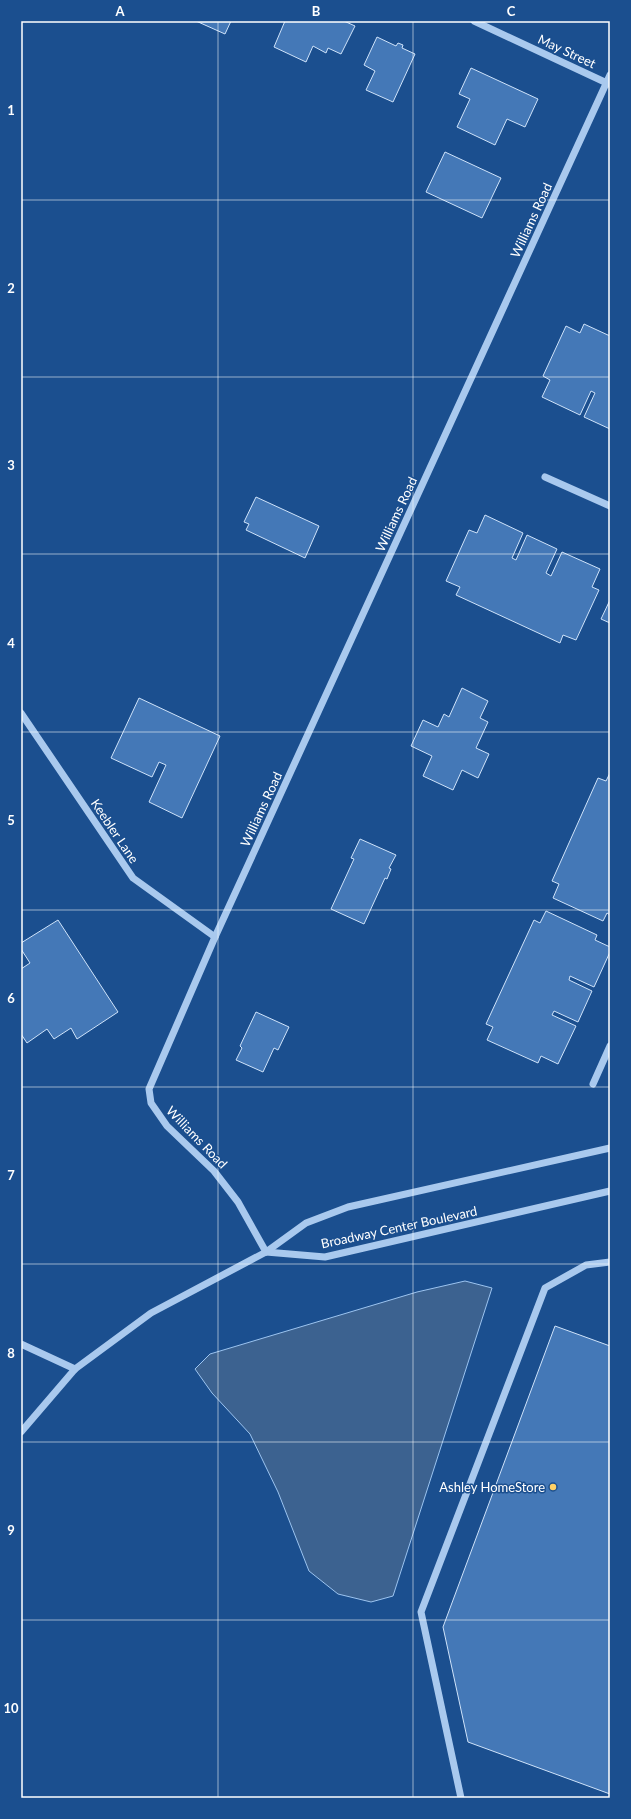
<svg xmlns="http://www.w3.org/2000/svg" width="631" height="1819" font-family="Lato,sans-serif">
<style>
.water{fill:#3c6290;stroke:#9cc4f0}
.building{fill:#4478b7;stroke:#cfe3fa}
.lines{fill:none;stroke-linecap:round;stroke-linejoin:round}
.minor{stroke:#a9c9ee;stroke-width:7}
.grid{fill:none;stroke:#fff;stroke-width:1;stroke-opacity:0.55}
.poi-dot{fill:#ffd166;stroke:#1b4f8f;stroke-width:1.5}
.labels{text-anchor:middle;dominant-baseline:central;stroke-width:3;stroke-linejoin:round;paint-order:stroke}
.street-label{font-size:13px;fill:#fff;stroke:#1b4f8f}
.poi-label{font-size:13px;fill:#fff;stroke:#1b4f8f;text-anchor:end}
.neatline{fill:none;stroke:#fff;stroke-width:1.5}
.grid-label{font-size:13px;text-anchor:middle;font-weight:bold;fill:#fff}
</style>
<rect width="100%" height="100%" fill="#1b4f8f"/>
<polygon class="water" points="465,1281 492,1288 393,1596 371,1602 338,1594 309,1571 278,1492 250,1434 212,1393 195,1369 210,1354 417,1292"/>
<g class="building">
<polygon points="196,21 231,21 225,34"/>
<polygon points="285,21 344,21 355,26 341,54 328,48 326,53 313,46 306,62 274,47"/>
<polygon points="377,37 396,46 398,43 403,45 402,48 415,54 393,102 366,90 375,71 364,65"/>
<polygon points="471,68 538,99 525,127 507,119 495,145 457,127 470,99 459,94"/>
<polygon points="445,152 501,178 482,218 426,192"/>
<polygon points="584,324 610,336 610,429 584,417 595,393 591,391 580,415 542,397 550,380 543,376 566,326 580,333"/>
<polygon points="256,497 319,526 305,558 246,530 249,524 244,522"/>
<polygon points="485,515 523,533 512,558 516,560 527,535 557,549 546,573 551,576 562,552 600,569 592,587 599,590 576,640 563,635 560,643 456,595 460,587 446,581 469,530 477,533"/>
<polygon points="610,600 610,623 601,619"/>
<polygon points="462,688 488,701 480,718 488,722 476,748 489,754 478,778 462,770 453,790 423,776 432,756 411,746 423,720 438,727 444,714 449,717"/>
<polygon points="139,698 220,736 182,818 149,802 166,765 159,762 152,777 111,758"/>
<polygon points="610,773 610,915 607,913 603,921 553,898 559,884 552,881 598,778 606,781"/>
<polygon points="360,839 396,855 389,868 391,869 387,879 385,878 364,924 331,909 354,859 351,858"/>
<polygon points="546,911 597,935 595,940 610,947 610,952 594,987 570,976 569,980 592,991 578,1022 554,1011 552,1015 576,1026 558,1064 541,1056 538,1063 487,1040 493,1027 486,1024 534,920 540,923"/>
<polygon points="58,920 118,1012 77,1039 71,1028 54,1039 47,1029 27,1043 21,1034 21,969 30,963 21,949 21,943"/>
<polygon points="256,1012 289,1027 278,1050 274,1048 263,1072 236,1060 242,1048 240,1046"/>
<polygon points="555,1326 610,1346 610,1794 468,1742 443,1627"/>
</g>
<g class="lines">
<g class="minor">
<polyline points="474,21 609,84"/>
<polyline points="545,477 610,506"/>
<polyline points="21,713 133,878 215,937"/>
<polyline points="593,1084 610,1046"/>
<polyline points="266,1252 238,1202 214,1171 167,1126 151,1103 149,1089 215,937 610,75"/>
<polyline points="266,1252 325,1257 610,1191"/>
<polyline points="21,1344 75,1369"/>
<polyline points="21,1432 75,1369 151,1313 266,1252 306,1223 348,1207 610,1148"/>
<polyline points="461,1798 421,1612 545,1288 586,1265 610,1262"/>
</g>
</g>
<path class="grid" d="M218,21v1777M413,21v1777M21,200h589M21,377h589M21,554h589M21,732h589M21,910h589M21,1087h589M21,1264h589M21,1442h589M21,1620h589"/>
<circle class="poi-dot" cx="553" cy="1487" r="4"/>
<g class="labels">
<g class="street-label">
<text transform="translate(567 51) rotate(25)">May Street</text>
<text transform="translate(531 220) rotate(-65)">Williams Road</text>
<text transform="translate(396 514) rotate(-65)">Williams Road</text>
<text transform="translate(261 809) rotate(-65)">Williams Road</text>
<text transform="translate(115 831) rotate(56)">Keebler Lane</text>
<text transform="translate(197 1137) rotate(46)">Williams Road</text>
<text transform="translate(399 1227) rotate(-12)">Broadway Center Boulevard</text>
</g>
<g class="poi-label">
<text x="545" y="1487">Ashley HomeStore</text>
</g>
</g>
<rect width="631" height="1819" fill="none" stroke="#1b4f8f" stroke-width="44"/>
<rect x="22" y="22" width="587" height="1775" class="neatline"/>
<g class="grid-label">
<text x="120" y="16">A</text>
<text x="316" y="16">B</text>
<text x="511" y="16">C</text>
<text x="11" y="115">1</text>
<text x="11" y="293">2</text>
<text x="11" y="470">3</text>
<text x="11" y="648">4</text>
<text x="11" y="825">5</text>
<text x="11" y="1003">6</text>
<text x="11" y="1180">7</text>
<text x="11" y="1358">8</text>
<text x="11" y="1535">9</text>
<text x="11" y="1713">10</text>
</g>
</svg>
